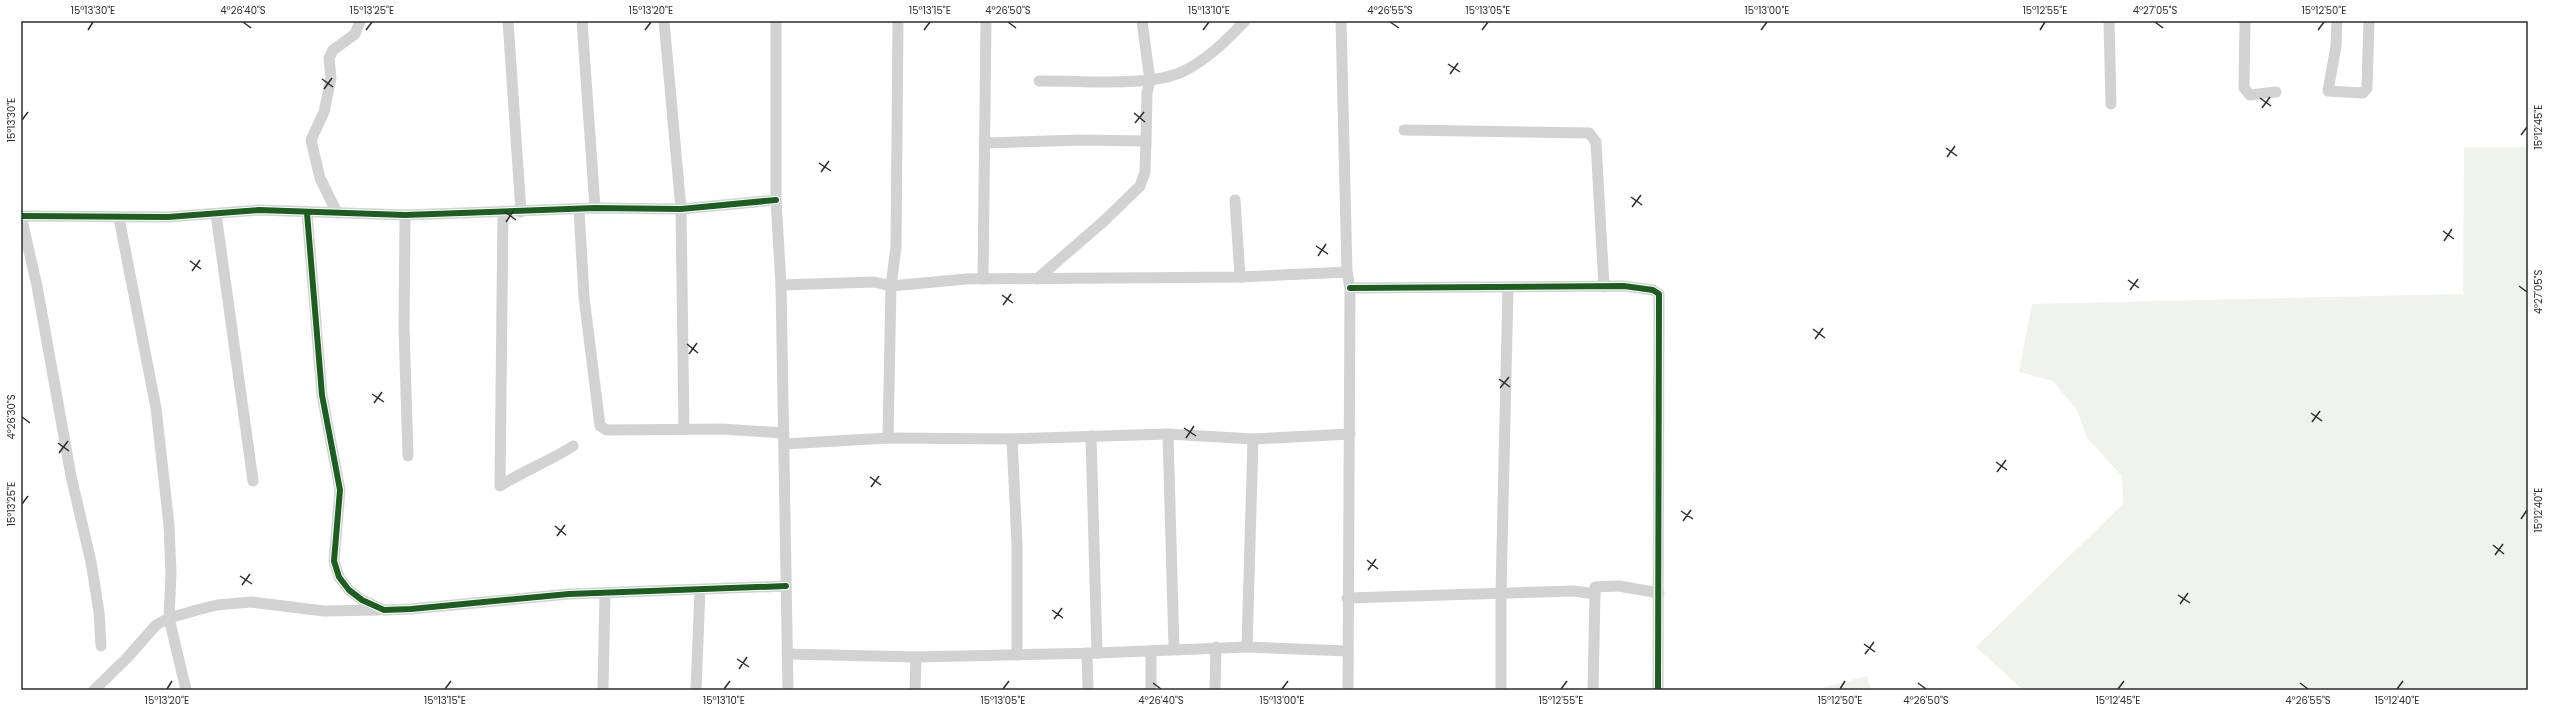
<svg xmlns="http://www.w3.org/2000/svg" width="2549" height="711" font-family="Poppins,sans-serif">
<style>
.green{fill:#eff3eb}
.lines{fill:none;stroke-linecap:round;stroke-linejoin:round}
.minor{stroke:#d2d2d2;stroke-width:11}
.cycleway-casing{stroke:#fff;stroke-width:8}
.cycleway{stroke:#1b5e20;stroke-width:6}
.ticks{fill:none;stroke:#2d2d2d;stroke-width:1.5}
.neatline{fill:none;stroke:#2d2d2d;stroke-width:1.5}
.ticks-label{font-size:10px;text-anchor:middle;fill:#2d2d2d}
</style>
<rect width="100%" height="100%" fill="#fff"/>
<g class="green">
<polygon points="2464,147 2528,147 2528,690 2023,690 1976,647 2123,504 2122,476 2087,438 2077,410 2053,381 2019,372 2032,304 2463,294"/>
<polygon points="1867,676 1871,690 1818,690 1818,689"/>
</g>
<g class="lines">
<g class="minor">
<polyline points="508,21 521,212"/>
<polyline points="582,21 595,208"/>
<polyline points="664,21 681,209 684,429"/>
<polyline points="776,21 776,200 781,285 788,690"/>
<polyline points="1341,21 1347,272 1350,288 1348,690"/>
<polyline points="2109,21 2111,104"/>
<polyline points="2245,21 2244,88 2250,95 2276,92"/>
<polyline points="2337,21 2336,46 2328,91 2363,93 2367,88 2369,21"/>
<path d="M1039,81c41,-1 110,7 145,-10 24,-12 43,-31 61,-50"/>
<polyline points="1404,130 1589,133 1596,142 1604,287"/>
<polyline points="985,143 1080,140 1146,141 1147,93 1150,81 1142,21"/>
<polyline points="1235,200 1240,277"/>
<polyline points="579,209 584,297 600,426 607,430 722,429 784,433"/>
<path d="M503,211l-3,275c23,-15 50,-25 73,-40"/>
<polyline points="307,213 322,395 340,490 334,561 339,577 349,590 362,600 384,610 411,609 569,594 786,586"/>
<polyline points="337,213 320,178 311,140 324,112 331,78 329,58 333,50 355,34 360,21"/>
<polyline points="216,214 253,481"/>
<polyline points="405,215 404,328 408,456"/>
<polyline points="21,216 168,217 259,210 405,215 595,208 681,209 776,200"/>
<polyline points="21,216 37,286 71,476 91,562 99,612 101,646"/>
<polyline points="119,218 156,408 169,525 171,574 169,618 186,690"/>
<polyline points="983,279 986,21"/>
<polyline points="1037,279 1104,221 1140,186 1145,172 1146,141"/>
<polyline points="781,285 874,282 891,286 966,279 1240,277 1347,272"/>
<polyline points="1350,288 1624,286 1653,290 1659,294 1658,690"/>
<polyline points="1168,434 1174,649"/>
<polyline points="1091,436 1097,653"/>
<polyline points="888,438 891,286 896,247 898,21"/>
<polyline points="1012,439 1017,544 1017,655"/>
<polyline points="785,444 888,438 1012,439 1168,434 1253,439 1350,434"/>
<polyline points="1347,598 1574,591 1595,594 1595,587 1619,586 1659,593"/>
<polyline points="1247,647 1253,439"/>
<polyline points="1151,651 1151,690"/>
<polyline points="1087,653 1088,690"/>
<polyline points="787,654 916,657 1097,653 1247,647 1348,651"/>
<polyline points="94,690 127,658 156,625 169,618 197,610 217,605 251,602 324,611 379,610"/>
<polyline points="603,690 605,593"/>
<polyline points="696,690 700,590"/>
<polyline points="915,690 916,657"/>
<polyline points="1215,690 1216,647"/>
<polyline points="1501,690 1501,592 1508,288"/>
<polyline points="1593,690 1595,594"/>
</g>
<g class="cycleway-casing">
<g id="cycleway">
<polyline points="307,213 322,395 340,490 334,561 339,577 349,590 362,600 384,610 411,609 569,594 786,586"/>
<polyline points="21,216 168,217 259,210 405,215 595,208 681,209 776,200"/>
<polyline points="1350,288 1624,286 1653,290 1659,294 1658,690"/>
</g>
</g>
<use href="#cycleway" class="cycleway"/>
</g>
<path class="ticks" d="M243,22l8,6M1008,22l8,6M1390,22l9,6M2155,22l8,6M88,30l5,-8M366,30l6,-8M645,30l6,-8M924,30l6,-8M1203,30l6,-8M1482,30l6,-8M1761,30l6,-8M2040,30l5,-8M2318,30l6,-8M1448,64l12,8M1450,74l8,-11M322,79l11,8M324,89l8,-11M2260,98l11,8M2262,108l8,-11M1134,113l11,9M22,120l6,-8M1135,123l9,-11M2521,135l6,-8M1946,148l11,8M1947,157l8,-11M819,163l12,8M821,172l8,-11M1631,197l11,8M1632,207l9,-12M505,212l11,8M506,222l8,-12M2443,231l11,8M2444,241l8,-12M1316,246l12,8M1318,256l8,-12M190,261l11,8M192,271l8,-11M2128,280l11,8M2519,286l8,6M2130,290l8,-11M1002,295l11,8M1003,305l8,-11M1813,329l12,9M1815,339l8,-11M687,344l11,9M689,354l8,-11M1499,379l11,8M1500,388l9,-11M372,394l12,8M374,403l8,-11M2311,413l11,8M22,417l8,6M2312,422l8,-11M1184,428l12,8M1186,438l8,-12M58,443l11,8M59,453l9,-12M1996,462l11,8M1997,472l9,-12M870,477l11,8M871,487l8,-11M22,504l6,-8M1681,511l12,8M2521,519l6,-9M1683,521l8,-11M555,526l11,9M557,536l8,-11M2493,545l11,9M2495,555l8,-11M1367,560l11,9M1368,570l8,-11M240,576l12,8M242,585l8,-11M2178,595l12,8M2180,604l8,-11M1052,610l11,8M1054,619l8,-11M1864,644l11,8M1865,654l9,-12M737,659l12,8M739,669l8,-12M1153,683l8,6M1918,683l8,6M2300,683l8,6M167,689l5,-8M445,689l6,-8M724,689l6,-8M1003,689l6,-8M1282,689l6,-8M1561,689l6,-8M1840,689l5,-8M2118,689l6,-8M2397,689l6,-8"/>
<rect width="2549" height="711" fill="none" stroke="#ffffff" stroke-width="44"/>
<rect x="22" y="22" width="2505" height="667" class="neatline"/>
<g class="ticks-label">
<text x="93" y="14">15°13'30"E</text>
<text x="243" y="14">4°26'40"S</text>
<text x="372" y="14">15°13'25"E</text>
<text x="651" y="14">15°13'20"E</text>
<text x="930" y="14">15°13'15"E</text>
<text x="1008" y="14">4°26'50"S</text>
<text x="1209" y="14">15°13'10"E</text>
<text x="1390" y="14">4°26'55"S</text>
<text x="1488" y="14">15°13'05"E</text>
<text x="1767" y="14">15°13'00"E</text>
<text x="2045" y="14">15°12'55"E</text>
<text x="2155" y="14">4°27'05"S</text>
<text x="2324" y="14">15°12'50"E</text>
<text transform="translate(11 120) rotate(-90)" y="4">15°13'30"E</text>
<text transform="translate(2538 127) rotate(-90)" y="4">15°12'45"E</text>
<text transform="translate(2538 292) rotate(-90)" y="4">4°27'05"S</text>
<text transform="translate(11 417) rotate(-90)" y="4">4°26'30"S</text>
<text transform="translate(11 504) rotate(-90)" y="4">15°13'25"E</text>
<text transform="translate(2538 510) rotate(-90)" y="4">15°12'40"E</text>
<text x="167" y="704">15°13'20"E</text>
<text x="445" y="704">15°13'15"E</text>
<text x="724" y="704">15°13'10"E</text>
<text x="1003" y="704">15°13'05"E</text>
<text x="1161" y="704">4°26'40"S</text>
<text x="1282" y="704">15°13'00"E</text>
<text x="1561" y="704">15°12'55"E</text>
<text x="1840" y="704">15°12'50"E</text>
<text x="1926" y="704">4°26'50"S</text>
<text x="2118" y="704">15°12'45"E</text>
<text x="2308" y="704">4°26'55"S</text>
<text x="2397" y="704">15°12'40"E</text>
</g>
</svg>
